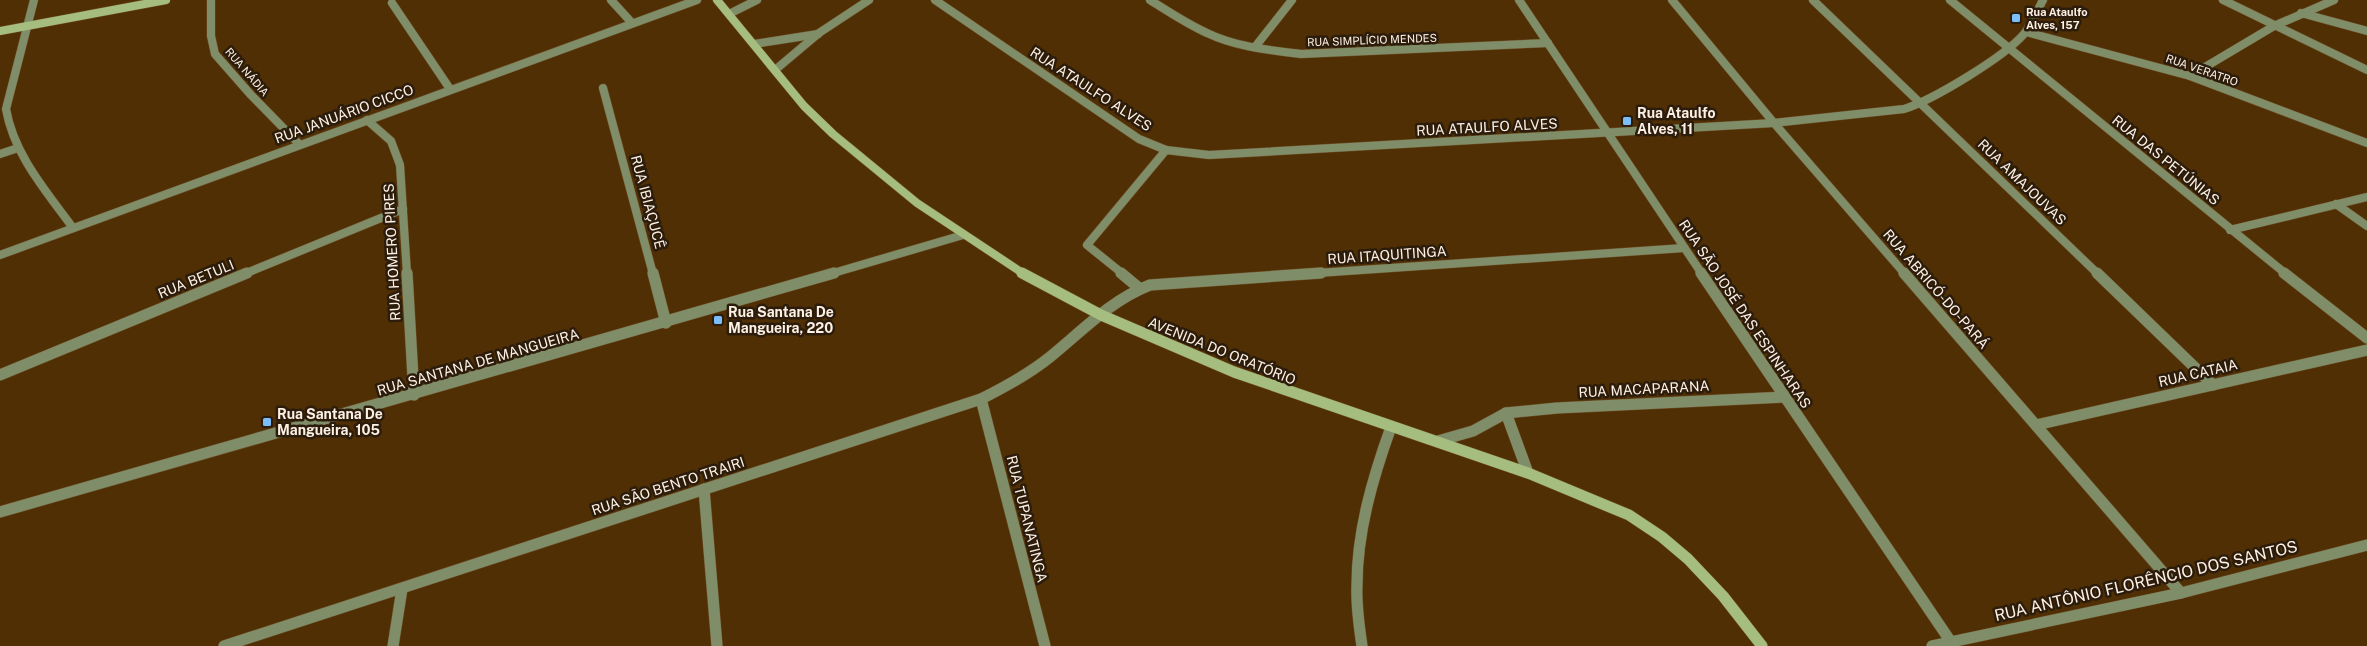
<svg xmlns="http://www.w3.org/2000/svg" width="2367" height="646" font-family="'Public Sans',sans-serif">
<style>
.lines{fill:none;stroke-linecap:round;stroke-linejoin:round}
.service-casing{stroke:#6d4e28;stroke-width:9}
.pedestrian-casing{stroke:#6d4e28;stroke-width:9}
.minor-far1-casing{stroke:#6d4e28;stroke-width:9}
.minor-casing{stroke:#6d4e28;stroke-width:12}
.secondary-far1-casing{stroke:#6d4e28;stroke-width:9}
.secondary-casing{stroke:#6d4e28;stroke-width:12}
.service{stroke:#7f8e68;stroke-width:8}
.pedestrian{stroke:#7f8e68;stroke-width:8}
.minor-far1{stroke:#7f8e68;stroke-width:8}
.minor{stroke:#7f8e68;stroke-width:11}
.secondary-far1{stroke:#a6bd80;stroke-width:8}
.secondary{stroke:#a6bd80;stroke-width:11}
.poi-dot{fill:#7bbef8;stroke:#2b1c0b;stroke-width:2}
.labels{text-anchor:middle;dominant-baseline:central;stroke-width:5;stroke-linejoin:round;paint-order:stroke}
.far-poi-label{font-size:11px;font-weight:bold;fill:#fdf0e4;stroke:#2b1c0b;text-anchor:start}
.far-street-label{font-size:11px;fill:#fdf0e4;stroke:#2b1c0b}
.street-label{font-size:14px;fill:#fdf0e4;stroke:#2b1c0b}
.poi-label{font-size:14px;font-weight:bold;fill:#fdf0e4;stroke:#2b1c0b;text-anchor:start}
.near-street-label{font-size:16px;fill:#fdf0e4;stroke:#2b1c0b}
</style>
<rect width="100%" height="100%" fill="#512f04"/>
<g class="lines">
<g class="service-casing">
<g id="service">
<polyline points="611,0 632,23"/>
<polyline points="729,14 757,0"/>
</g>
</g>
<g class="pedestrian-casing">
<polyline id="pedestrian" points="2301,13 2367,31"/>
</g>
<g class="minor-far1-casing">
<g id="minor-far1">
<path d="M34,0l-28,109c8,46 40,82 67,119"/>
<polyline points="211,0 211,36 215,54 251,95 299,144"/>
<path d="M935,0l204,139 27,11 43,5 565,-32 130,-14c29,-9 100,-52 120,-75 8,-10 13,-23 19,-34"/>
<path d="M1150,0c19,12 37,24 57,33 29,14 62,17 94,21l247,-11"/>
<polyline points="1519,0 1702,274"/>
<polyline points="1672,0 1774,123 1905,274"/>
<polyline points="1813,0 2098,274"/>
<polyline points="1950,0 2286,274"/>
<polyline points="2223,0 2367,70"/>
<polyline points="392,3 450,89"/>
<polyline points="2026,32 2190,76 2367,143"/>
<polyline points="754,44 818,34"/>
<polyline points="1255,47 1292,0"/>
<polyline points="775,70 819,33 869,0"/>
<polyline points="2190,76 2274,26 2334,0"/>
<polyline points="603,88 653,274"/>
<polyline points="367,120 391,141 400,165 407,274"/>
<polyline points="0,154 18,148"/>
<polyline points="2336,204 2367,226"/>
<polyline points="2230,230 2367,197"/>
<polyline points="0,255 697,0"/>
<polyline points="244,274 403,209"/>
<polyline points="830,274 963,235"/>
<polyline points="1123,274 1087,245 1166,150"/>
<polyline points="1303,274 1684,248"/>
</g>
</g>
<g class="minor-casing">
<g id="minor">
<polyline points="407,273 414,395"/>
<polyline points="653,273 666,323"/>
<polyline points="1121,273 1139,288"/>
<polyline points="1701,273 1951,642"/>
<polyline points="1904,273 2181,593"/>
<polyline points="2097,273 2213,385"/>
<polyline points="2284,273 2367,338"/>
<polyline points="0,375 247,273"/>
<polyline points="981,399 1045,646"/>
<polyline points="1506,413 1528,473"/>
<polyline points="2036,425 2367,350"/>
<polyline points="1438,441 1473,431 1506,413 1557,408 1784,397"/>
<polyline points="704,489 717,646"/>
<polyline points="0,512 834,273"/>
<path d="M224,646l757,-247c24,-12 48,-25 69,-42 32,-26 61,-57 100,-72l171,-12"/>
<polyline points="393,646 402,589"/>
<path d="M1362,646c-3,-20 -6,-41 -5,-61 0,-54 16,-108 34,-158"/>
<polyline points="1932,646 2181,593 2367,545"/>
</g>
</g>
<g class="secondary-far1-casing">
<g id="secondary-far1">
<polyline points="717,0 804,106 833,134 917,203 1024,274"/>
<polyline points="0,31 166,0"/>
</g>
</g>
<g class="secondary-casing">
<polyline id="secondary" points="1022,273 1101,315 1234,372 1528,473 1629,515 1662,537 1688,559 1723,596 1762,646"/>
</g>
<use href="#service" class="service"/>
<use href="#pedestrian" class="pedestrian"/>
<use href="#minor-far1" class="minor-far1"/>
<use href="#minor" class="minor"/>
<use href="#secondary-far1" class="secondary-far1"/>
<use href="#secondary" class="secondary"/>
</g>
<g class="poi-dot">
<rect x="2011" y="13" width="10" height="10" rx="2.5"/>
<rect x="1622" y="116" width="10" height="10" rx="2.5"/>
<rect x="713" y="315" width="10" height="10" rx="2.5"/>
<rect x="262" y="417" width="10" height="10" rx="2.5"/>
</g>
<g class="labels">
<g class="far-poi-label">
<text x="2026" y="12">Rua Ataulfo<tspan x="2026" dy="13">Alves, 157</tspan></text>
</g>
<g class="far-street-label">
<text transform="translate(1372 40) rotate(-2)">RUA SIMPLÍCIO MENDES</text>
<text transform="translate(2202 70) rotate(19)">RUA VERATRO</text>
<text transform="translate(247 72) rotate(49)">RUA NÁDIA</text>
</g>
<g class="street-label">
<text transform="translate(1091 89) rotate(33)">RUA ATAULFO ALVES</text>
<text transform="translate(344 114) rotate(-20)">RUA JANUÁRIO CICCO</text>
<text transform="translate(1487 127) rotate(-3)">RUA ATAULFO ALVES</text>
<text transform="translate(2166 160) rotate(39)">RUA DAS PETÚNIAS</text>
<text transform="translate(2022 182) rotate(44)">RUA AMAJOUVAS</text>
<text transform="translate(648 202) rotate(75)">RUA IBIAÇUCÊ</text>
<text transform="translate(392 252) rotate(-93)">RUA HOMERO PIRES</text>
<text transform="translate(1387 255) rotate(-4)">RUA ITAQUITINGA</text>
<text transform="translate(196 279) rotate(-22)">RUA BETULI</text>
<text transform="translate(1936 289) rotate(49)">RUA ABRICÓ-DO-PARÁ</text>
<text transform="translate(1745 314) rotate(56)">RUA SÃO JOSÉ DAS ESPINHARAS</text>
<text transform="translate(1222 351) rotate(22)">AVENIDA DO ORATÓRIO</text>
<text transform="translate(478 362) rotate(-16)">RUA SANTANA DE MANGUEIRA</text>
<text transform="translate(2198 373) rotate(-13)">RUA CATAIA</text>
<text transform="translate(1644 389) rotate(-3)">RUA MACAPARANA</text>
<text transform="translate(668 486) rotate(-18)">RUA SÃO BENTO TRAIRI</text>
<text transform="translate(1027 519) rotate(76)">RUA TUPANATINGA</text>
</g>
<g class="poi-label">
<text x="1637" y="113">Rua Ataulfo<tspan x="1637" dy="16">Alves, 11</tspan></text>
<text x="728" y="312">Rua Santana De<tspan x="728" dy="16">Mangueira, 220</tspan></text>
<text x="277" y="414">Rua Santana De<tspan x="277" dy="16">Mangueira, 105</tspan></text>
</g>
<g class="near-street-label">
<text transform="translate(2146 581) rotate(-13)">RUA ANTÔNIO FLORÊNCIO DOS SANTOS</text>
</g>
</g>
</svg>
